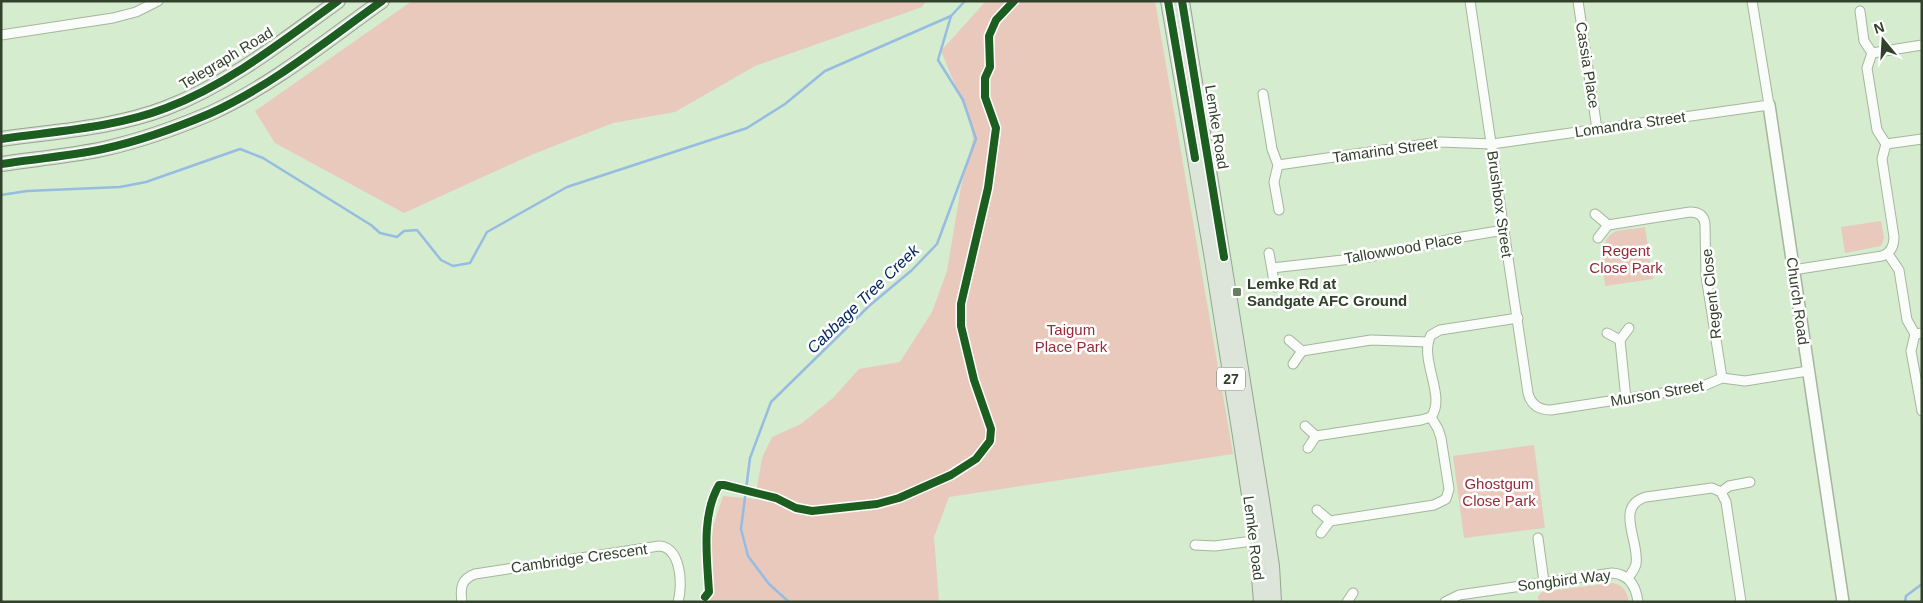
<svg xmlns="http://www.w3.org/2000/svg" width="1923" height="603" font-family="Arial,sans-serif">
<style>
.green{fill:#e9c9bc}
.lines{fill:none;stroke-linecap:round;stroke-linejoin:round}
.stream{stroke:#96bce1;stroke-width:2.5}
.minor-casing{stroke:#a4b69e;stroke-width:11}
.tertiary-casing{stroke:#a4b69e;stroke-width:14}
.primary-casing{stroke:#94a68e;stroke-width:16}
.minor{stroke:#f9fcf8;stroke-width:9}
.tertiary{stroke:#f9fcf8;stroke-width:11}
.primary{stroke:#dde4da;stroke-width:14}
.cycleway-casing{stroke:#fff;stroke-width:11}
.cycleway{stroke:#1b5e20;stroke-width:8}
.poi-dot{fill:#6a7d64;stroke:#fff;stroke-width:2}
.labels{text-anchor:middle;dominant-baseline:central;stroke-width:5;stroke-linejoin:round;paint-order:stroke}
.shield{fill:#fff;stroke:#6f7a6b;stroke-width:1}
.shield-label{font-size:14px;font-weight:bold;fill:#31412b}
.street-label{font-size:15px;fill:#31412b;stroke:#fff}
.park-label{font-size:15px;fill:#942c38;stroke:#fff}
.poi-label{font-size:15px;font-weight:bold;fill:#31412b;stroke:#fff;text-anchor:start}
.water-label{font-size:16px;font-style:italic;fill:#002861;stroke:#fff}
</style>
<rect width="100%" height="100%" fill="#d5ecce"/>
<g class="green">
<polygon points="412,1 926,1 922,7 755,66 675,112 613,123 531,155 404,213 275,143 255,111"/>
<polygon points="986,1 1155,1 1233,454 949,497 934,537 939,602 713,602 710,600 710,561 713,527 723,496 755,499 762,458 772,437 801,424 833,398 859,369 900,362 932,312 947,271 961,187 973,139 970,121 941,51"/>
<polygon points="1881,221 1884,238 1881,246 1845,253 1841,227"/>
<path d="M1645,227l8,52 -48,7c-1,-16 -9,-48 12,-55 9,-2 19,-2 28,-4z"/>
<polygon points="1534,445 1545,528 1464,538 1453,456"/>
<path d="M1612,583c11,2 15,8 17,19h-90l-1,-6 4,-4z"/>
</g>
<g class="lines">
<g class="stream">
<polyline points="1,195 27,191 120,187 146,182 240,149 263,158 371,225 380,233 397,237 404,231 417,230 441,260 453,266 470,263 487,232 567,187 747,128 785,104 825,71 951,16"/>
<polyline points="789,602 769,584 748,556 741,529 750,458 771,402 869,306 912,270 937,244 976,139 963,100 938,60 951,16 965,1"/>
<polyline points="1905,602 1906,596 1922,584"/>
</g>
<g class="minor-casing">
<g id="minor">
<path d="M1470,1l58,392c3,12 11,17 23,17l150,-23 21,-9 23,3 63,-10"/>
<polyline points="1578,1 1597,129"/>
<polyline points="1,35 113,18 136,12 158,1"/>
<polyline points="1872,53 1922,45"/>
<polyline points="1263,94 1272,149 1278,165"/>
<polyline points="1886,144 1922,139"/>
<polyline points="1279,210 1274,182 1278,165 1440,142 1492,144 1769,105 1752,1"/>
<polyline points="1595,214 1608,225 1598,238"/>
<path d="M1608,225l82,-13c8,0 14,3 15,12l1,52 16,102"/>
<polyline points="1269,253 1275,287"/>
<polyline points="1888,254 1899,270 1907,320 1915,334 1922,333"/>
<polyline points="1272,268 1369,257 1456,238 1504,230"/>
<path d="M1793,270l89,-14c9,-3 12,-10 12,-19l-12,-78 4,-15 -9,-14 -10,-62 5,-15 -8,-12 -4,-30"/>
<polyline points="1607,333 1620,340 1629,328"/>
<polyline points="1915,334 1911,351 1922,411"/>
<polyline points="1289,340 1302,351 1293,364"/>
<polyline points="1620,340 1626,399"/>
<polyline points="1302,351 1371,340 1428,342"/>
<polyline points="1305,426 1316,436 1308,448"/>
<path d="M1316,436l105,-16 10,-3c16,-20 -13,-59 0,-82l9,-5 78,-12"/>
<polyline points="1721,492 1729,486 1750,482"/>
<polyline points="1317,510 1330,521 1321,533"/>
<polyline points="1330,521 1434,505 1446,499 1449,489 1441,438 1438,429 1431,417"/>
<polyline points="1538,538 1544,582"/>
<polyline points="1195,545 1215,546 1260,540"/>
<path d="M1628,578c3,-4 7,-9 8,-14 4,-22 -22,-58 10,-67l66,-9 9,4 5,10 15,100"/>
<path d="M462,602c-2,-14 -1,-23 13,-28l184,-28c22,1 24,39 19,56"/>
<polyline points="1347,602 1353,593"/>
<path d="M1445,602l14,-7 153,-22c17,1 24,13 26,29"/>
</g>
</g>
<g class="tertiary-casing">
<polyline id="tertiary" points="1769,105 1843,602"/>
</g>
<g class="primary-casing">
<g id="primary">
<polyline points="1168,1 1212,259 1240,436 1256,541 1261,602"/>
<polyline points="1182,1 1262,500 1272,566 1274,602"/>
<path d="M1,139c55,-8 113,-11 165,-31 63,-24 118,-68 172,-107"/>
<path d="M1,164c34,-5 68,-8 102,-15 36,-8 73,-21 108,-36 62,-28 116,-73 171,-112"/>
</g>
</g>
<use href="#minor" class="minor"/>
<use href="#tertiary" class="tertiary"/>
<use href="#primary" class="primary"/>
<g class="cycleway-casing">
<g id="cycleway">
<polyline points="1168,1 1195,158"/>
<polyline points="1182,1 1224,257"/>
<path d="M1,139c55,-8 113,-11 165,-31 63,-24 118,-68 172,-107"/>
<path d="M1,164c34,-5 68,-8 102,-15 36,-8 73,-21 108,-36 62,-28 116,-73 171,-112"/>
<path d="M705,597l4,-5c-2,-35 -8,-76 10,-107h5l52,13 20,10 16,3 65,-7 22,-6 52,-23 25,-16 14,-18 1,-12 -17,-49 -13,-54v-22l27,-116 8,-60 -11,-31v-19l5,-11 -1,-31 7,-16 18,-19"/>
</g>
</g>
<use href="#cycleway" class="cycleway"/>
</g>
<rect class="poi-dot" x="1232" y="287" width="10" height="10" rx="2.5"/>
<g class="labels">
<rect class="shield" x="1217" y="367.5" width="28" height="23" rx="4"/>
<g class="shield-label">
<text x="1231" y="379">27</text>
</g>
<g class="street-label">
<text transform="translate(226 58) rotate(-31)">Telegraph Road</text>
<text transform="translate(1588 65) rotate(81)">Cassia Place</text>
<text transform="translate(1630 124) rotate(-8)">Lomandra Street</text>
<text transform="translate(1217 127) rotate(81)">Lemke Road</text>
<text transform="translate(1385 150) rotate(-8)">Tamarind Street</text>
<text transform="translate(1500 204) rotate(82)">Brushbox Street</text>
<text transform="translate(1403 248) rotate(-10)">Tallowwood Place</text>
<text transform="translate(1711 294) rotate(-96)">Regent Close</text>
<text transform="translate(1798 301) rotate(82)">Church Road</text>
<text transform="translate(1657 393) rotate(-10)">Murson Street</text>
<text transform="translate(1254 538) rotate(83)">Lemke Road</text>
<text transform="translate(579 558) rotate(-8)">Cambridge Crescent</text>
<text transform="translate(1564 580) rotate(-7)">Songbird Way</text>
</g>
<g class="park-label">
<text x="1626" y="250">Regent<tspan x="1626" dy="17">Close Park</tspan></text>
<text x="1071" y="329">Taigum<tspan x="1071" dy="17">Place Park</tspan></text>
<text x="1499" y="483">Ghostgum<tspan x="1499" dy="17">Close Park</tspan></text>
</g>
<g class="poi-label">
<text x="1247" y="283">Lemke Rd at<tspan x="1247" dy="17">Sandgate AFC Ground</tspan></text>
</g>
<g class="water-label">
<text transform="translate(863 299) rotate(-44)">Cabbage Tree Creek</text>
</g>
</g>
<rect width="1923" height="603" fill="none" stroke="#31412b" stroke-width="5"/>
<g transform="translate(1883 40) rotate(342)" stroke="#ffffff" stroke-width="4" paint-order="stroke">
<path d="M0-4L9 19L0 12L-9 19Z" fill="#31412b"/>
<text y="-8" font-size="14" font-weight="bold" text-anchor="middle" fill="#31412b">N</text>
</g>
</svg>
